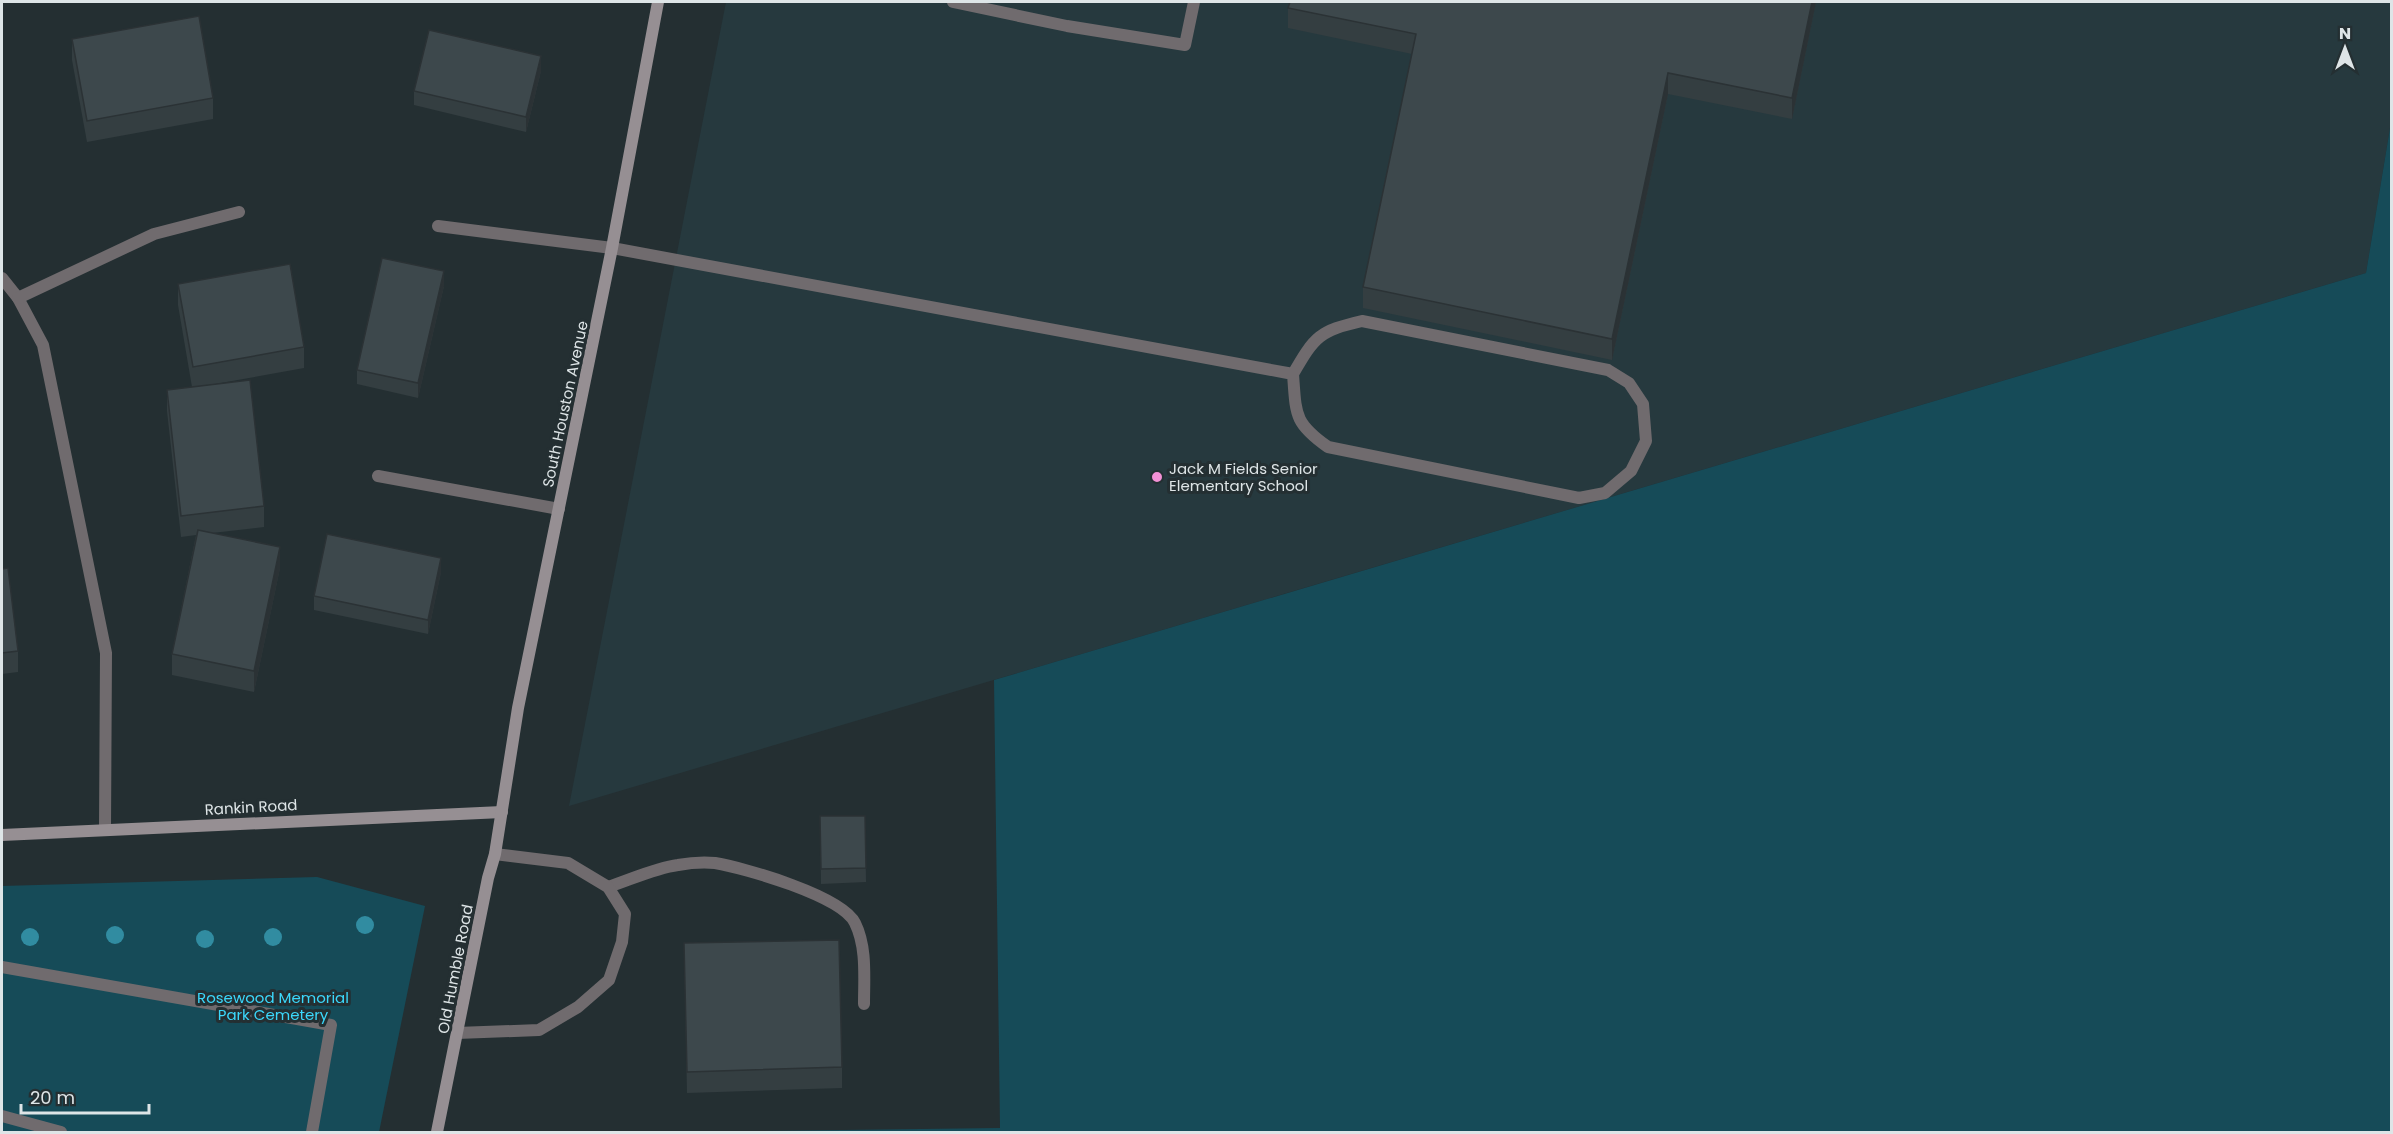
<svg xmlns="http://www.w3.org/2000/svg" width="2393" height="1134" font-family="Poppins,sans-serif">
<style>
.built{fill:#26393e}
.green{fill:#164b58}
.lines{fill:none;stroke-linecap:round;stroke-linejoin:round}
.lane{stroke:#706b6e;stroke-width:12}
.secondary{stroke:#968f93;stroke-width:12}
.tree{fill:#318ca1}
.wall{fill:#343e41}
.shaded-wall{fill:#2b3235}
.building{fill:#3d484c;stroke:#2b3235;stroke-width:1.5}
.poi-dot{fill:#f391d6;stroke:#242f32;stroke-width:2}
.labels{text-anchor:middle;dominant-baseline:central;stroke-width:6;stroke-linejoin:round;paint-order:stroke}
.street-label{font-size:15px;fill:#dee5e7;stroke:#242f32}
.poi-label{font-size:15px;fill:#dee5e7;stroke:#242f32;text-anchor:start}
.park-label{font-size:15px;fill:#3bd8fb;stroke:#242f32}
</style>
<rect width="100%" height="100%" fill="#242f32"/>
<polygon class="built" points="726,2 2391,2 2391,122 2366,273 569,806"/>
<g class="green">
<polygon points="2391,122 2391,1132 673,1132 1000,1128 994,680 2366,273"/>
<polygon points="317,877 425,906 379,1132 2,1132 2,886"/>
</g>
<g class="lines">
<g class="lane">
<polyline points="953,2 1067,26 1185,45 1194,2"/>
<path d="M438,226l174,22 681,126c22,-38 26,-43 69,-53l246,49 21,13 14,21 3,37 -15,30 -26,22 -26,5 -251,-51c-34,-24 -32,-32 -35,-73"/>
<polyline points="2,278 18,298 43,345 106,653 105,829"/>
<polyline points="18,298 154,234 239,212"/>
<polyline points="378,476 559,509"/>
<path d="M608,887c22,-7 47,-19 70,-22 11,-2 26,-3 37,-2 30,5 127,33 140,60 12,24 9,55 9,81"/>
<polyline points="2,967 331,1025 312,1132"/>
<polyline points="457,1033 539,1030 578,1007 609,980 622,942 625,914 608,887 568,863 495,854"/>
<polyline points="2,1116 61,1132"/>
</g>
<g class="secondary">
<polyline points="2,835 502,812"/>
<polyline points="437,1132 488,878 495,854 518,708 612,248 658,2"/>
</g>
</g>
<g class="tree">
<circle cx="365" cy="925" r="9"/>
<circle cx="115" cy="935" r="9"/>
<circle cx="30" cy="937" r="9"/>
<circle cx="273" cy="937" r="9"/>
<circle cx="205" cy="939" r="9"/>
</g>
<g class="wall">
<polygon points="1290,2 1816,2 1792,119 1668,94 1612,360 1363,308 1363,287 1412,54 1288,28 1288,8"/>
<polygon points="72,39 213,98 213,119 87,142 72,60"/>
<polygon points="541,71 526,132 414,105 414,91"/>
<polygon points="178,284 304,347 304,368 204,386 264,506 264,527 212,533 280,568 254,692 172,675 172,654 196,535 181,537 167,411 167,390 192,387 178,305"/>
<polygon points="444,286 418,398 357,384 357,370"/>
<polygon points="2,569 18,651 18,672 2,674"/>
<polygon points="441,572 428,634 314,610 314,596"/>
<polygon points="820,816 865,816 866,882 821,884"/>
<polygon points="684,943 842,1067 842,1088 687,1093"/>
</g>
<g class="shaded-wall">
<polygon points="1812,2 1816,2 1792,119 1792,98"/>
<polygon points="541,56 541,71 526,132 526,117"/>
<polygon points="1668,73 1668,94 1612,360 1612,339"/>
<polygon points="444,271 444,286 418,398 418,383"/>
<polygon points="280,547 280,568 254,692 254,671"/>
<polygon points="441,558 441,572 428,634 428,620"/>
</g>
<g class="building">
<polygon points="1290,2 1812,2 1792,98 1668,73 1612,339 1363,287 1416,34 1288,8"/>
<polygon points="199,16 213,98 87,121 72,39"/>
<polygon points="429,30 541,56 526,117 414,91"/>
<polygon points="382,258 444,271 418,383 357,370"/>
<polygon points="290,264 304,347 193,367 178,284"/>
<polygon points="250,380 264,506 181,516 167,390"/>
<polygon points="198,530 280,547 254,671 172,654"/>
<polygon points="327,534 441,558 428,620 314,596"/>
<polygon points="8,568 18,651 2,653 2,569"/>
<polygon points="820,816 865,816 866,868 821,869"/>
<polygon points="839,940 842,1067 687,1072 684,943"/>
</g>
<circle class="poi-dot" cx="1157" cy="477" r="6"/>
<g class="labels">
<g class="street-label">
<text transform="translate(565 404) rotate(-78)">South Houston Avenue</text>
<text transform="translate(251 807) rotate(-3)">Rankin Road</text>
<text transform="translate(455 969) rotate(-79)">Old Humble Road</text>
</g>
<g class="poi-label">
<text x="1169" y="468">Jack M Fields Senior<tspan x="1169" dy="17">Elementary School</tspan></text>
</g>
<g class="park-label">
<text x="273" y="997">Rosewood Memorial<tspan x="273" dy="17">Park Cemetery</tspan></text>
</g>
</g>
<rect width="2393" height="1134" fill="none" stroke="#dee5e7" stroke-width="6"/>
<g transform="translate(2345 48)" stroke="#242f32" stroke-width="4.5" paint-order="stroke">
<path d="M0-4.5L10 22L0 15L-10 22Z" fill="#dee5e7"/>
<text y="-9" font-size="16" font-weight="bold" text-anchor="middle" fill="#dee5e7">N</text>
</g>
<path d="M21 1104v9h128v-9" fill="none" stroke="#dee5e7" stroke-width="3"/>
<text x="30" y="1104" font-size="18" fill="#dee5e7" stroke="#242f32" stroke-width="4.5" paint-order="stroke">20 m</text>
</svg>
